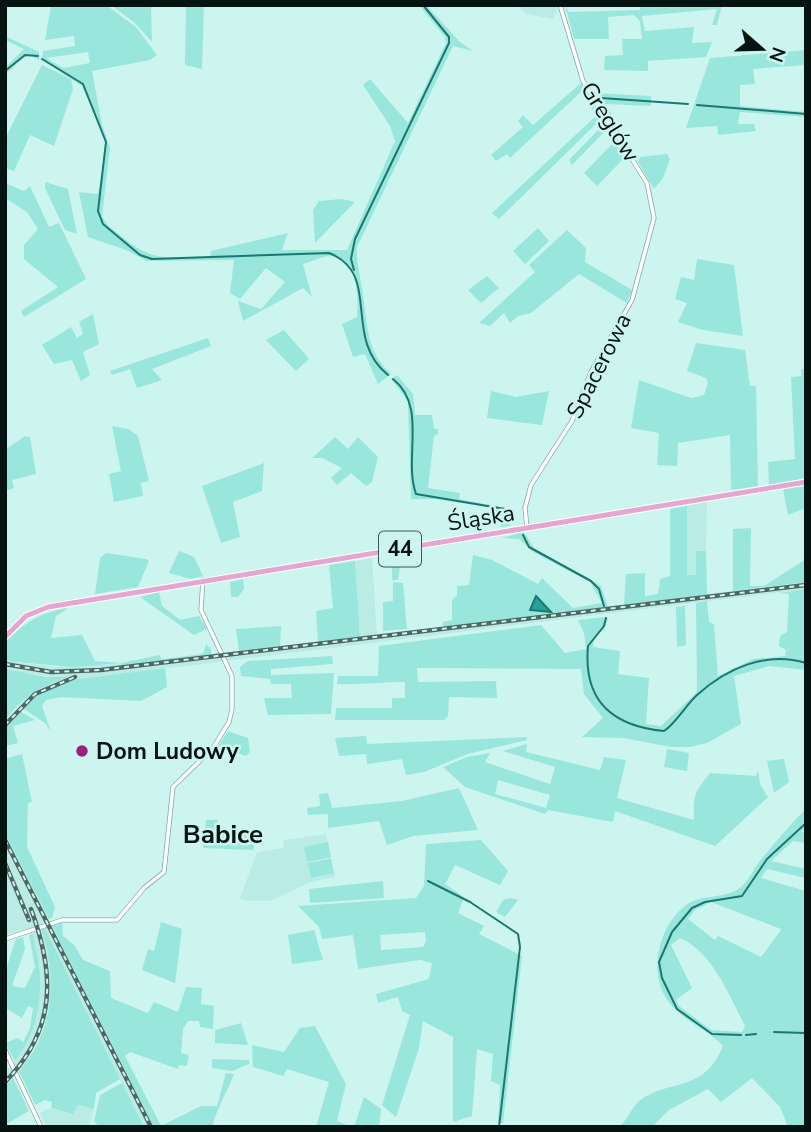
<svg xmlns="http://www.w3.org/2000/svg" width="811" height="1132" font-family="'Nunito Sans',sans-serif">
<style>
.built{fill:#baece5}
.green{fill:#99e6dc;fill-rule:evenodd}
.water{fill:#25a398;stroke:#1b7870;stroke-width:2}
.lines{fill:none;stroke-linecap:round;stroke-linejoin:round}
.stream{stroke:#1b7870;stroke-width:2}
.minor-casing{stroke:#82a8a2;stroke-width:5}
.major-casing{stroke:#fff;stroke-width:7}
.minor{stroke:#fff;stroke-width:3.5}
.major{stroke:#e3a7d1;stroke-width:5}
.rail-casing{stroke:#4f6764;stroke-width:4.5}
.rail{stroke:#cdf5ef;stroke-width:2;stroke-dasharray:5;stroke-linecap:butt}
.poi-dot{fill:#98217c;stroke:#cdf5ef;stroke-width:2.5}
.labels{text-anchor:middle;dominant-baseline:central;stroke-width:5;stroke-linejoin:round;paint-order:stroke}
.shield{fill:#cdf5ef;stroke:#415754;stroke-width:2}
.shield-label{font-size:21px;font-weight:bold;fill:#051311}
.street-label{font-size:23px;fill:#051311;stroke:#cdf5ef}
.poi-label{font-size:23px;font-weight:bold;fill:#051311;stroke:#cdf5ef;text-anchor:start}
.quarter-label{font-size:26px;font-weight:bold;fill:#051311;stroke:#cdf5ef}
</style>
<rect width="100%" height="100%" fill="#cdf5ef"/>
<g class="built">
<polygon points="517,5 557,5 558,6 553,19 526,14"/>
<polygon points="707,502 706,551 696,551 696,575 687,576 687,506"/>
<polygon points="372,558 377,635 806,582 806,589 64,681 30,699 5,727 8,718 26,698 51,682 65,678 19,673 5,669 5,661 57,667 122,663 122,665 211,655 219,651 221,653 360,637 355,561"/>
<polygon points="5,833 49,919 154,1127 144,1127 43,927 41,929 51,966 52,992 47,1016 25,1064 5,1086 5,1073 21,1053 34,1026 38,955 30,928 5,935"/>
<polygon points="326,834 335,877 311,882 270,901 247,901 240,898 257,852 283,848 284,840"/>
<polygon points="77,1105 94,1109 89,1127 46,1127 40,1113 49,1108 73,1114"/>
</g>
<g class="green">
<path d="M51,5h55l30,22 21,28 -7,5 -58,11 10,54 8,22 -8,69c4,9 12,14 19,20 34,28 47,21 89,20l1,-5 77,-18 -6,17h65l48,-109 -5,-15 -27,-41 7,-6 38,44 38,-80 -1,-6 -26,-32h7l34,37 13,9 -20,-5 -96,201c-1,17 4,31 6,48 5,33 3,55 28,79l-13,10 -13,-30 -12,3 -11,-33 15,-7c1,-20 3,-59 -27,-61 -8,0 -19,6 -27,8l9,33 -9,-9 -60,33 -5,-20 23,8 24,-27 -19,-14 -26,31 -10,-6 4,-33 -87,1 -21,-11 -38,-13 -9,-45 19,2 8,-51 -24,-57 -40,-26 1,-9 32,-5 -1,-10 -29,4zM88,52l2,11 -27,5 -17,-10z"/>
<polygon points="111,5 151,5 152,42 135,23"/>
<polygon points="186,5 204,5 202,69 185,65"/>
<polygon points="565,5 569,12 640,10 640,5 722,5 717,25 712,25 717,9 642,16 645,31 694,27 692,43 712,42 706,57 648,61 648,71 604,70 605,56 623,55 622,39 642,39 640,21 634,15 608,17 609,39 574,39"/>
<polygon points="5,36 39,52 39,60 30,55 23,58 5,75 5,68 24,49 5,40"/>
<polygon points="806,50 806,65 753,69 755,84 740,85 740,106 806,112 806,117 740,112 738,124 754,124 756,131 718,135 717,126 686,128 710,58"/>
<polygon points="42,65 71,79 73,89 54,146 30,135 14,171 5,168 5,139"/>
<polygon points="581,83 593,101 590,105 582,91 510,158 507,154 496,161 491,155 523,127 518,121 523,115 533,125"/>
<polygon points="595,93 651,96 651,106 606,104 625,141"/>
<polygon points="595,106 603,117 499,219 492,213 597,115 591,108"/>
<polygon points="604,124 608,128 572,165 569,160"/>
<polygon points="616,140 625,157 597,186 584,173"/>
<polygon points="667,154 670,159 663,178 654,189 638,162 640,157"/>
<polygon points="45,182 68,189 77,234 65,230 45,188"/>
<polygon points="5,183 24,191 30,186 49,227 59,223 86,279 24,317 21,311 58,287 24,259 24,245 38,229 27,212 5,198"/>
<polygon points="342,199 355,202 315,243 313,210 319,201"/>
<polygon points="538,228 549,241 525,264 513,251"/>
<polygon points="567,230 586,248 585,262 632,290 627,303 579,274 531,313 518,316 510,323 504,313 490,326 479,323 535,272 529,265"/>
<polygon points="697,259 734,265 743,336 703,330 678,322 687,303 675,299 681,277 694,280"/>
<polygon points="487,276 499,288 481,303 468,290"/>
<polygon points="93,314 99,344 83,352 90,375 81,381 72,360 54,364 42,345 71,327 77,338 83,334 79,322"/>
<polygon points="284,330 309,359 296,371 266,340"/>
<polygon points="208,338 211,346 152,369 162,380 137,388 130,369 112,375 110,371"/>
<polygon points="696,343 745,350 750,386 756,386 758,486 731,490 730,435 678,443 677,466 657,465 659,433 631,428 639,380 691,398 704,395 708,383 706,378 687,371"/>
<polygon points="801,369 806,369 806,478 769,485 768,462 795,459 791,377 801,376"/>
<polygon points="397,375 413,394 415,415 432,415 434,429 438,429 438,434 434,436 428,488 460,493 459,499 515,510 511,512 510,526 501,527 503,509 436,499 411,499 408,401 391,379"/>
<polygon points="491,391 516,397 549,391 542,425 487,418"/>
<polygon points="112,426 128,429 138,436 149,481 141,483 143,496 114,502 109,474 121,471"/>
<polygon points="25,436 30,437 36,474 12,480 14,488 5,491 5,450"/>
<polygon points="335,437 348,449 358,437 378,457 372,482 366,486 351,473 337,485 331,478 342,468 322,458 312,458"/>
<polygon points="264,463 262,491 233,502 240,537 221,543 202,486"/>
<polygon points="806,486 806,508 788,515 783,489"/>
<polygon points="687,506 687,575 696,575 696,551 706,551 707,595 624,605 626,574 645,573 645,596 658,594 660,579 670,576 670,509"/>
<polygon points="751,528 750,586 764,586 806,559 806,582 733,591 733,529"/>
<polygon points="524,532 534,548 601,586 608,607 443,627 443,622 452,620 452,600 457,595 457,586 469,585 473,555 492,560 538,584 542,578 573,608 602,603 590,582 533,552 519,539 501,538"/>
<polygon points="179,551 194,557 203,576 191,579 169,573"/>
<polygon points="411,551 411,558 401,560 398,580 392,580 392,555"/>
<polygon points="106,553 146,559 149,561 138,587 95,594 100,558"/>
<polygon points="355,561 360,637 318,642 316,611 333,608 329,565"/>
<polygon points="243,579 244,589 238,597 231,597 230,582"/>
<polygon points="393,582 403,583 407,629 383,631 383,602 393,601"/>
<path d="M806,589v81l-37,-4 -35,10 7,48 -34,19 -17,4h-19l-47,-9 -42,-1 21,-19 -19,-24 -3,-25 -164,-1 1,14 78,-1 1,17 -48,-1 -1,19 -4,4h-109l1,-12h56v-10h13v-16c-24,0 -44,3 -68,2l1,-8h40l1,-30 162,-21 24,28 21,-4 -2,-16 -6,-13 27,-3 3,1 -4,12 -10,7 -1,10 27,4 -2,23 31,4 -3,46 15,2 36,-34 -1,-89 11,-2 2,21 5,2 4,52 35,-17 32,-3 1,-6 -7,-4 1,-10 7,-4 2,-38 -10,-1z"/>
<polygon points="159,592 162,606 180,620 199,616 207,629 194,635 140,597"/>
<polygon points="685,606 686,645 677,647 676,607"/>
<path d="M68,608l-12,8 -5,22 31,-3 13,26 27,2 37,-8 3,4 41,-5 3,-10 5,5v6l-89,11 -1,-3 -48,4 -68,-6v-18c20,-21 34,-30 63,-35z"/>
<polygon points="281,626 280,646 239,651 236,629"/>
<polygon points="332,656 333,664 271,669 271,675 334,673 331,714 268,715 264,698 292,698 291,684 271,684 270,679 241,676 240,667 248,661"/>
<polygon points="165,668 167,687 141,701 61,697 46,700 42,706 51,732 45,723 21,707 41,691 64,681"/>
<path d="M5,669l41,8h23c-27,8 -48,21 -64,44z"/>
<polygon points="18,710 35,720 13,726 18,743 5,746 5,727"/>
<polygon points="228,731 248,738 250,752 246,756 218,747"/>
<polygon points="366,736 367,744 527,737 527,740 468,754 424,772 406,775 402,759 367,764 366,754 339,756 335,738"/>
<path d="M527,744l-1,8 74,18 4,-13 22,3 -9,38 77,22c-1,-24 0,-27 16,-47l46,3 2,-6 2,14 8,13 -53,49 -100,-35 -2,11 -65,-12 -3,4 -80,-27 -22,-20 24,-10 23,-4 -5,9 65,22 5,-17 -52,-16zM498,780l52,15 -4,13 -51,-14z"/>
<polygon points="667,749 689,753 687,771 664,767"/>
<polygon points="22,754 32,802 28,803 27,847 55,907 52,918 49,919 5,833 5,759"/>
<polygon points="784,759 789,782 774,793 767,761"/>
<polygon points="459,788 478,830 413,836 387,845 379,821 328,828 328,814 308,815 307,808 320,806 319,794 328,793 332,808 402,801"/>
<path d="M806,809v17l-4,6 4,2v9l-13,-2 -22,20 35,8v9l-39,-9 -6,9 45,13v236h-18l-8,-20 -28,-29 -31,24 -13,-13 -39,21 -17,17h-33c11,-10 12,-21 24,-29 29,-18 62,-7 80,-52 -15,-16 -37,-24 -51,-40 -26,-28 -15,-79 14,-101 16,-12 40,-5 55,-18 9,-8 14,-21 22,-30 14,-16 27,-33 43,-48zM711,902l70,27v1l-20,27 -43,-21 -3,4 -27,-21 7,-9zM680,938c32,13 50,59 65,88l-3,6 -31,-2 -32,-24 -3,-6 16,-12 -21,-43z"/>
<polygon points="206,820 218,820 217,830 223,830 223,836 258,835 253,850 203,848"/>
<path d="M481,840l27,31 -8,14 -45,-20 -10,19 19,13 -6,16 26,13 -5,8 43,22 -19,167h-5l2,-38 -9,-4 2,-27 -16,-5 -5,67 -19,6v-85l-30,-16 -4,27 -23,69 -14,-12 28,-90 -8,-4 -4,-14 -20,6 -2,-9 53,-15 3,-16 -12,-3 -62,9 -5,-34 -31,4 -3,-12 -21,-21 118,-8 8,-12 2,-42zM425,932l1,9 -3,6 -42,3 -1,-15z"/>
<polygon points="328,842 331,857 307,862 304,847"/>
<polygon points="331,859 334,873 311,878 308,863"/>
<polygon points="383,881 384,898 310,903 309,889"/>
<polygon points="510,898 518,900 505,917 496,912 503,900"/>
<path d="M62,921l1,15 12,10 8,14 27,11 1,27 37,15 6,-11 24,10 8,-25 16,1 -1,16 13,2 -1,23 -13,-2 -1,-6h-11l-5,8 -2,24 8,2 -2,11 -8,-1 -1,4 -48,-17 -5,4 36,70 40,-20h16l9,-33 8,1c-7,19 -17,33 -22,53h-58l-103,-203z"/>
<polygon points="161,922 182,929 175,983 142,970 148,949 154,951"/>
<path d="M44,927l76,152 -24,14 -2,16 -16,-4 -5,9 -22,-6 1,-6 -7,-2 -10,5 -16,-34c35,-40 39,-93 22,-142z"/>
<polygon points="314,930 323,960 292,964 288,935"/>
<path d="M32,933c13,43 12,92 -17,128l-10,-18 13,-5 5,4 7,-14 3,-20 -5,-2 -6,12 -17,-10v-36l11,-33 7,-2 2,12 -13,37 13,2 10,-21 -6,-32z"/>
<polygon points="241,1023 248,1045 215,1043 215,1030"/>
<polygon points="315,1026 346,1084 337,1121 352,1127 316,1127 329,1082 287,1069 283,1076 253,1067 252,1045 284,1052 300,1028"/>
<polygon points="212,1059 249,1060 249,1064 232,1071 212,1068"/>
<polygon points="13,1078 29,1111 5,1125 5,1086"/>
<polygon points="122,1083 144,1127 99,1127 94,1121 100,1095"/>
<polygon points="364,1097 381,1109 379,1127 354,1127"/>
</g>
<polygon class="water" points="536,596 551,612 530,610"/>
<g class="lines">
<g class="stream">
<path d="M42,59l41,25 23,58 -8,69 5,13 37,31 12,4 177,-6c54,21 12,84 59,122"/>
<polyline points="5,71 25,55 38,56"/>
<polyline points="601,98 688,104"/>
<polyline points="697,105 806,114"/>
<polyline points="354,270 351,259 355,239 449,43 449,37 423,5"/>
<path d="M393,379c35,28 10,78 23,115l95,16"/>
<polyline points="523,535 529,547 591,581 599,589 604,606"/>
<path d="M606,618l-2,8 -16,20c-5,55 24,80 76,85 13,-9 21,-25 33,-36 30,-27 69,-44 109,-32"/>
<polyline points="428,881 470,902 518,934 520,947 499,1127"/>
<polyline points="774,1032 806,1033"/>
<polyline points="741,1035 712,1034 677,1009 662,978 659,962 672,932 692,908 705,902 742,896 767,859 806,823"/>
<polyline points="746,1035 756,1034"/>
</g>
<g class="minor-casing">
<g id="minor">
<polyline points="527,528 525,508 531,485 572,421 591,372 632,300 654,218 647,183 583,81 560,5"/>
<polyline points="5,939 62,920 117,920 144,888 164,872 173,787 213,748 229,722 232,709 232,676 201,610 203,580"/>
<polyline points="5,1050 41,1127"/>
</g>
</g>
<g class="major-casing">
<polyline id="major" points="5,637 26,616 48,607 806,482"/>
</g>
<use href="#minor" class="minor"/>
<use href="#major" class="major"/>
<g class="rail-casing">
<g id="rail">
<polyline points="5,664 51,672 101,670 806,585"/>
<polyline points="5,725 35,694 75,677"/>
<polyline points="5,840 151,1127"/>
<polyline points="5,863 29,920"/>
<path d="M5,1082c52,-53 50,-108 26,-173"/>
</g>
</g>
<use href="#rail" class="rail"/>
</g>
<circle class="poi-dot" cx="82" cy="751" r="7"/>
<g class="labels">
<rect class="shield" x="379" y="531.5" width="42" height="35" rx="5"/>
<g class="shield-label">
<text x="400" y="549">44</text>
</g>
<g class="street-label">
<text transform="translate(610 122) rotate(58)">Greglów</text>
<text transform="translate(599 366) rotate(-63)">Spacerowa</text>
<text transform="translate(481 518) rotate(-9)">Śląska</text>
</g>
<g class="poi-label">
<text x="96" y="751">Dom Ludowy</text>
</g>
<g class="quarter-label">
<text x="223" y="834">Babice</text>
</g>
</g>
<rect width="811" height="1132" fill="none" stroke="#051311" stroke-width="14"/>
<g transform="translate(762 49) rotate(110)" stroke="#cdf5ef" stroke-width="5" paint-order="stroke">
<path d="M0-5L12 26L0 18L-12 26Z" fill="#051311"/>
<text y="-10" font-size="19" font-weight="bold" text-anchor="middle" fill="#051311">N</text>
</g>
</svg>
